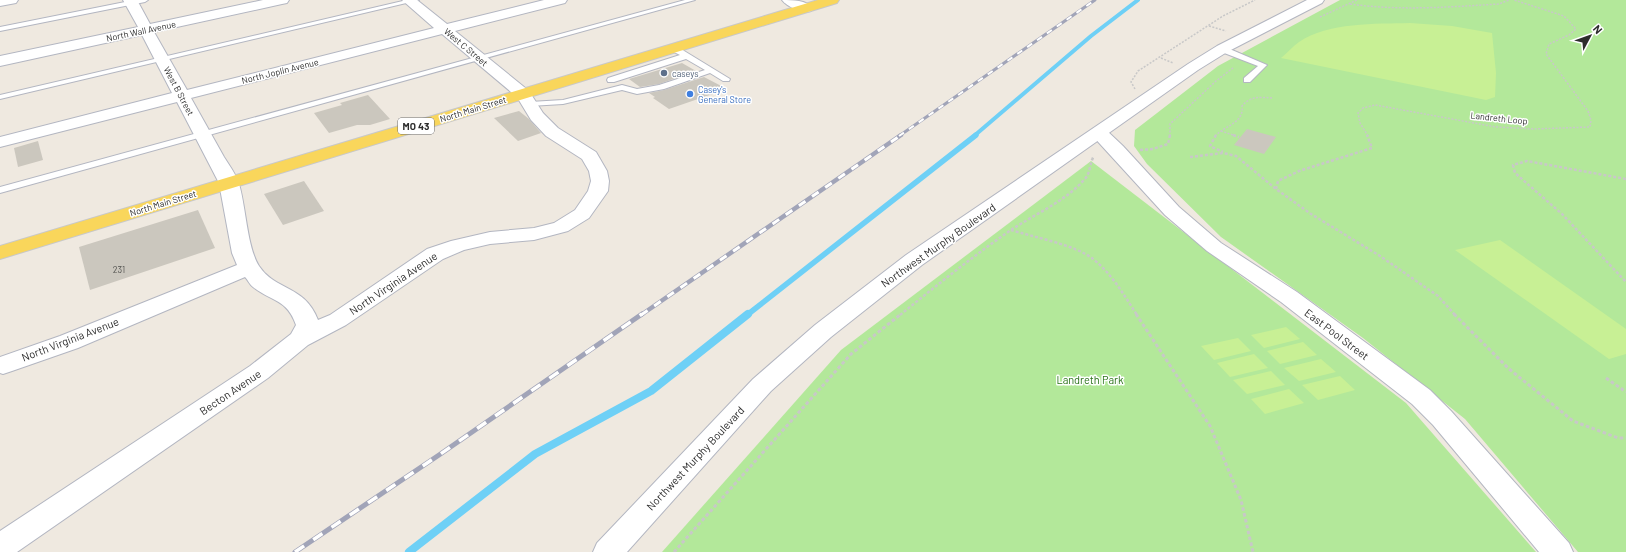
<svg xmlns="http://www.w3.org/2000/svg" width="1626" height="552" font-family="Barlow,sans-serif">
<style>
.green{fill:#b3e89a}
.pitch{fill:#c8f095}
.lines{fill:none;stroke-linecap:round;stroke-linejoin:round}
.stream-far2{stroke:#6ed0f6;stroke-width:4}
.stream-far1{stroke:#6ed0f6;stroke-width:5.5}
.stream{stroke:#6ed0f6;stroke-width:8}
.building{fill:#cbc7be}
.service-casing{stroke:#b3b6c1;stroke-width:2}
.minor-casing{stroke:#b3b6c1;stroke-width:2}
.tertiary-casing{stroke:#b3b6c1;stroke-width:2}
.primary-casing{stroke:#c8c8c8;stroke-width:2}
.path-far2{stroke:#c8c8c8;stroke-width:1.5;stroke-dasharray:2 1.5;stroke-linecap:butt}
.path-far1{stroke:#c8c8c8;stroke-width:2.5;stroke-dasharray:3 2;stroke-linecap:butt}
.path{stroke:#c8c8c8;stroke-width:3;stroke-dasharray:3.5 2.5;stroke-linecap:butt}
.service{fill:#fff;fill-rule:evenodd}
.minor{fill:#fff;fill-rule:evenodd}
.tertiary{fill:#fff;fill-rule:evenodd}
.primary{fill:#f9d65b;fill-rule:evenodd}
.rail-far2-casing{stroke:#a1a4b8;stroke-width:3}
.rail-far1-casing{stroke:#a1a4b8;stroke-width:4.5}
.rail-casing{stroke:#a1a4b8;stroke-width:5}
.rail-far2{stroke:#fff;stroke-width:2;stroke-dasharray:6;stroke-linecap:butt}
.rail-far1{stroke:#fff;stroke-width:3;stroke-dasharray:8;stroke-linecap:butt}
.rail{stroke:#fff;stroke-width:3.5;stroke-dasharray:11;stroke-linecap:butt}
.service-dot{fill:#5c6f8a;stroke:#fff;stroke-width:1.5}
.shop-dot{fill:#3f7fe0;stroke:#fff;stroke-width:1.5}
.labels{text-anchor:middle;dominant-baseline:central;stroke-width:3;stroke-linejoin:round;paint-order:stroke}
.far-street-label{font-size:9px;fill:#2d2d2d;stroke:#fff}
.far-service-label{font-size:9px;fill:#4e5e75;stroke:#fff;text-anchor:start}
.far-shop-label{font-size:9px;fill:#366cbe;stroke:#fff;text-anchor:start}
.number-label{font-size:9px;fill:#545451}
.shield{fill:#fff;stroke:#6c6c6c;stroke-width:1}
.shield-label{font-size:10px;font-weight:bold;fill:#2d2d2d}
.street-label{font-size:11px;fill:#2d2d2d;stroke:#fff}
.park-label{font-size:11px;fill:#287117;stroke:#fff}
</style>
<rect width="100%" height="100%" fill="#efe9e0"/>
<g class="green">
<polygon points="1340,0 1626,0 1626,552 1578,552 1465,419 1363,338 1221,237 1147,164 1134,146 1135,130 1218,66"/>
<polygon points="1091,161 1406,403 1536,552 662,552 841,350"/>
</g>
<g class="pitch">
<path d="M1410,23l42,3 40,7 4,40 -1,24 -9,3 -205,-42c6,-5 12,-12 18,-16 29,-20 77,-18 111,-19z"/>
<polygon points="1500,240 1626,329 1626,354 1609,359 1455,250"/>
<polygon points="1286,327 1300,339 1264,348 1251,335"/>
<polygon points="1238,338 1251,351 1214,360 1201,346"/>
<polygon points="1303,342 1317,355 1280,364 1267,351"/>
<polygon points="1254,354 1268,368 1230,377 1217,363"/>
<polygon points="1321,359 1336,372 1299,381 1284,368"/>
<polygon points="1271,371 1285,385 1247,394 1233,380"/>
<polygon points="1340,376 1355,390 1318,400 1302,385"/>
<polygon points="1289,389 1304,403 1265,414 1251,399"/>
</g>
<g class="lines">
<polyline class="stream-far2" points="974,136 1091,36 1138,0"/>
<polyline class="stream-far1" points="747,315 976,135"/>
<polyline class="stream" points="409,552 535,454 651,391 748,314"/>
</g>
<g class="building">
<polygon points="682,63 696,71 659,84 640,87 629,79"/>
<polygon points="704,77 727,89 669,109 653,98 655,97 649,93 664,90"/>
<polygon points="368,95 390,119 370,125 357,125 329,133 314,113 342,105 340,103"/>
<polygon points="519,111 529,119 541,133 518,141 494,118"/>
<polygon points="1247,129 1276,137 1264,154 1234,145"/>
<polygon points="38,141 43,160 18,167 14,148"/>
<polygon points="304,181 324,211 283,225 264,194"/>
<polygon points="198,210 215,248 90,290 79,247"/>
</g>
<g class="lines">
<g class="service-casing">
<g id="service">
<polygon points="135,0 148,0 145,2 0,31 0,27"/>
<polygon points="407,0 419,0 0,99 0,95"/>
<polygon points="685,0 695,0 0,193 0,187"/>
<polygon points="670,46 676,46 730,79 729,81 723,81 710,73 664,89 637,94 622,90 563,104 530,106 526,104 530,102 563,100 622,85 637,89 659,85 705,70 686,59 614,82 608,82 607,80 608,78 680,55 670,50"/>
<polygon points="1219,47 1225,47 1267,65 1250,82 1244,82 1244,78 1258,66 1219,51"/>
</g>
</g>
<g class="minor-casing">
<g id="minor">
<polygon points="0,0 18,0 16,3 0,6"/>
<path d="M123,0h14l13,24 113,-24h26l-2,3 -5,1 -128,28 33,58 247,-62 -32,-28h15l30,24 97,-24h23l-2,3 -110,28 74,60 14,22 15,15 38,24 11,19 2,10 -1,10 -19,27 -21,13 -34,9 -44,4 -26,6 -21,9 -97,66 -38,20 -40,33 -251,174h-17v-21l250,-165 41,-32 5,-9c-9,-26 -24,-23 -43,-38 -3,-2 -5,-7 -8,-10l-167,71 -66,23 -9,3 -3,-1v-16l60,-21 177,-71 -5,-12 -13,-70 -42,-81 -177,45v-10l172,-44 -30,-58 -142,31v-10l138,-29zM442,34l75,63 14,23 15,16 36,23 7,12 2,10 -3,10 -13,19 -21,13 -20,5 -44,4 -39,9 -24,8 -97,66 -12,5c-13,-35 -43,-29 -59,-54 -12,-19 -13,-59 -20,-82 -3,-10 -10,-19 -15,-27 -11,-20 -22,-39 -33,-59z"/>
<path d="M782,0c11,0 24,0 31,8l-2,3c-9,2 -24,-4 -29,-11z"/>
<polygon points="1099,128 1105,129 1123,146 1179,207 1221,243 1297,292 1430,390 1451,411 1569,543 1573,552 1539,552 1433,425 1412,404 1281,302 1207,251 1165,215 1090,133 1093,129"/>
</g>
</g>
<g class="tertiary-casing">
<polygon id="tertiary" points="1307,0 1324,0 1322,3 1227,52 1198,70 922,265 831,337 771,391 627,552 593,552 597,543 753,379 815,325 906,255 1188,64 1217,46"/>
</g>
<g class="primary-casing">
<polygon id="primary" points="818,0 839,0 837,3 0,259 0,246"/>
</g>
<g class="path-far2">
<path d="M1350,4c50,7 99,3 149,0l10,-4"/>
<polyline points="1320,17 1357,0"/>
<polyline points="1209,26 1226,31"/>
<polyline points="1161,58 1173,63"/>
<polyline points="1135,89 1131,82 1138,71 1223,16 1255,0"/>
<polyline points="1221,131 1236,136"/>
<polyline points="1170,136 1170,124 1216,81 1233,68"/>
<path d="M1215,136c11,-11 29,-13 27,-30 8,-10 18,-9 30,-8"/>
<polyline points="1368,136 1360,123 1358,113 1363,108 1375,105 1496,127 1534,129 1590,127 1591,120 1588,111 1546,54 1549,44 1569,35 1576,29 1564,16 1514,0"/>
</g>
<g class="path-far1">
<polyline points="1216,135 1210,146 1223,152"/>
<polyline points="1233,135 1239,137"/>
<polyline points="1140,150 1153,149 1168,144 1170,135"/>
<polyline points="1190,157 1223,153 1236,156 1276,189 1311,214 1380,256 1438,296 1455,315"/>
<polyline points="1626,179 1527,161 1513,165 1515,173 1562,214 1626,282"/>
<polyline points="1276,189 1278,181 1299,171 1372,148 1367,135"/>
<path d="M1011,230c22,7 65,15 82,29 19,15 31,36 44,56"/>
<path d="M900,315c36,-29 73,-59 111,-85 24,-16 53,-28 73,-50 7,-7 5,-16 10,-24"/>
</g>
<g class="path">
<polyline points="1136,314 1210,426 1241,500 1253,552"/>
<polyline points="1454,314 1508,368 1573,421 1618,438 1626,438"/>
<polyline points="1606,378 1626,392"/>
<polyline points="674,552 851,354 901,314"/>
</g>
<use href="#service" class="service"/>
<use href="#minor" class="minor"/>
<use href="#tertiary" class="tertiary"/>
<use href="#primary" class="primary"/>
<g class="rail-far2-casing">
<polyline id="rail-far2" points="899,136 1095,0"/>
</g>
<g class="rail-far1-casing">
<polyline id="rail-far1" points="641,315 901,135"/>
</g>
<g class="rail-casing">
<polyline id="rail" points="295,552 439,455 642,314"/>
</g>
<use href="#rail-far2" class="rail-far2"/>
<use href="#rail-far1" class="rail-far1"/>
<use href="#rail" class="rail"/>
</g>
<circle class="service-dot" cx="664" cy="73" r="4"/>
<circle class="shop-dot" cx="690" cy="94" r="4"/>
<g class="labels">
<g class="far-street-label">
<text transform="translate(141 31) rotate(-12)">North Wall Avenue</text>
<text transform="translate(466 47) rotate(40)">West C Street</text>
<text transform="translate(280 71) rotate(-14)">North Joplin Avenue</text>
<text transform="translate(179 91) rotate(62)">West B Street</text>
<text transform="translate(473 109) rotate(-17)">North Main Street</text>
<text transform="translate(1499 118) rotate(6)">Landreth Loop</text>
<text transform="translate(163 203) rotate(-17)">North Main Street</text>
</g>
<g class="far-service-label">
<text x="672" y="73">caseys</text>
</g>
<g class="far-shop-label">
<text x="698" y="89">Casey's<tspan x="698" dy="10">General Store</tspan></text>
</g>
<g class="number-label">
<text x="119" y="269">231</text>
</g>
<rect class="shield" x="398" y="118" width="36" height="16" rx="3"/>
<g class="shield-label">
<text x="416" y="126">MO 43</text>
</g>
<g class="street-label">
<text transform="translate(938 245) rotate(-35)">Northwest Murphy Boulevard</text>
<text transform="translate(393 283) rotate(-34)">North Virginia Avenue</text>
<text transform="translate(1337 334) rotate(37)">East Pool Street</text>
<text transform="translate(70 339) rotate(-21)">North Virginia Avenue</text>
<text transform="translate(230 392) rotate(-34)">Becton Avenue</text>
<text transform="translate(695 458) rotate(-47)">Northwest Murphy Boulevard</text>
</g>
<g class="park-label">
<text x="1090" y="379">Landreth Park</text>
</g>
</g>
<g transform="translate(1590 36) rotate(49)" stroke="#ffffff" stroke-width="3" paint-order="stroke">
<path d="M0-3L7 15L0 10L-7 15Z" fill="#2d2d2d"/>
<text y="-6" font-size="11" font-weight="bold" text-anchor="middle" fill="#2d2d2d">N</text>
</g>
</svg>
